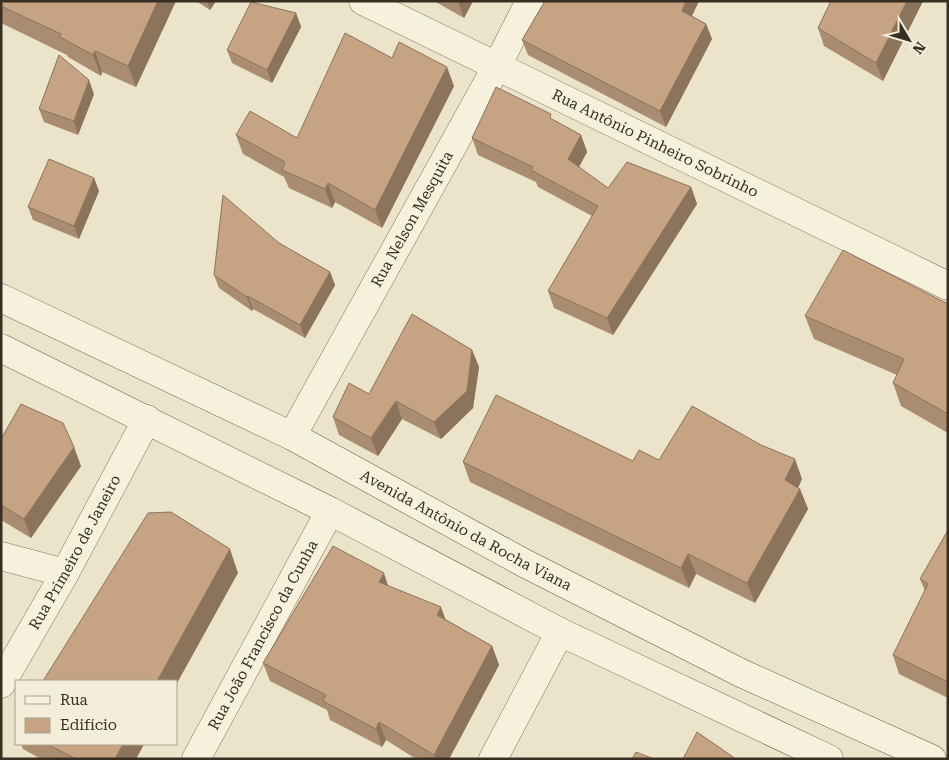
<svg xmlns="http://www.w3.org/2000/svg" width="949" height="760" font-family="'Roboto Serif',serif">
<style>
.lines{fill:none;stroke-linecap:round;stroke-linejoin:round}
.street-casing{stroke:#867760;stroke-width:29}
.secondary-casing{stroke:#685943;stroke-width:29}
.street{stroke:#f6f1dd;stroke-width:28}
.secondary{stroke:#f6f1dd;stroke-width:28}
.wall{fill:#aa8d71}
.shaded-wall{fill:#8b735c}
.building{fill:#c6a483;stroke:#8b735c}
.labels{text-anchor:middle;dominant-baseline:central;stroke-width:5;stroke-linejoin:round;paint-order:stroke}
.street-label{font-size:15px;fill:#382f22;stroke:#f3eed9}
</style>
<rect width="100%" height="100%" fill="#ebe4ca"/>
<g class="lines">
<g class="street-casing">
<g id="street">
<path id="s1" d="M363,1l585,285"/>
<path id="s2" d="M292,436l205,-370 33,-65"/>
<polyline points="1,556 65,573"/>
<path id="s3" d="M1,684l64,-111 82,-154"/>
<path id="s4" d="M196,759l134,-248"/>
<polyline points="493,759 560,632"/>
</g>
</g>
<g class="secondary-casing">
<g id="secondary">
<path id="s5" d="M1,298l291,138 232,127 217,110 191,86"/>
<polyline points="1,348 330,511 560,632 829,759"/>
</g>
</g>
<use href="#street" class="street"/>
<use href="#secondary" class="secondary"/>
</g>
<g class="wall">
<polygon points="1,1 176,1 136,87 102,72 101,76 68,57 67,55 1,23"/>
<polygon points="196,1 216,1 210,10"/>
<polygon points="434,1 473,1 464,18"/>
<polygon points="545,1 699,1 692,16 706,24 712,39 666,127 528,55 522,40"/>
<polygon points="831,1 923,1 883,81 824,46 818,28"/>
<polygon points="296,13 301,27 272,83 232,63 227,50"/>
<polygon points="392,58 454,86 382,228 335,202 332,208 289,188 284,177 243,154 236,135 297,138"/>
<polygon points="94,94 78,135 44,122 39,109"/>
<polygon points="553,120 581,135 587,152 579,167 608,188 691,187 697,204 613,335 554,308 548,291 592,216 538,187 536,182 478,155 472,138"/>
<polygon points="94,178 99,191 79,239 33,220 28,207"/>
<polygon points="279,243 330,272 335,285 305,338 253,309 252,311 219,288 214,275"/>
<polygon points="948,304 948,433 901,406 893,383 897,375 814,339 805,316"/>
<polygon points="472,350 479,367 473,408 441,439 402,419 378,456 339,435 333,417 369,394"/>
<polygon points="1,439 81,466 31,538 1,520"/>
<polygon points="659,460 802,479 798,488 800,489 808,509 755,603 696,574 689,588 470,482 463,462 633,461"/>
<polygon points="948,530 948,698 899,674 893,655 925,591 920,579"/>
<polygon points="388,586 492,646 499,665 449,759 416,759 386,740 382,747 330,720 327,710 270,681 263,663"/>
<polygon points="21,744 144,744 136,759 41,759 23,749"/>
</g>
<g class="shaded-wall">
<polygon points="158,1 176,1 136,87 128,66"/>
<polygon points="207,1 216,1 210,10"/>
<polygon points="458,1 473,1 464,18"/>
<polygon points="686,1 699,1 687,26 682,11"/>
<polygon points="907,1 923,1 883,81 876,63"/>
<polygon points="296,13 301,27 272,83 267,70"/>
<polygon points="706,24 712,39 666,127 660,111"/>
<polygon points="95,51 102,72 101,76 93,55"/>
<polygon points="447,67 454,86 382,228 375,210"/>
<polygon points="89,80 94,94 78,135 74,121"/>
<polygon points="581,135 587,152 574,176 568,159"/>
<polygon points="94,178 99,191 79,239 74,226"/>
<polygon points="328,183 335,202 332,208 325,189"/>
<polygon points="691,187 697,204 613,335 607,318"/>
<polygon points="330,272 335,285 305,338 300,325"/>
<polygon points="248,296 253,309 252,311 247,297"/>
<polygon points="472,350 479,367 473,408 441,439 434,422"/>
<polygon points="396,401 402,419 378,456 371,438"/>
<polygon points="74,447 81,466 31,538 24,519"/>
<polygon points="795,459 802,479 792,500 785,480"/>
<polygon points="800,489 808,509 755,603 747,583"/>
<polygon points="230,549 238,573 176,685 176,681 157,681"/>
<polygon points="688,554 696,574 689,588 681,568"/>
<polygon points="384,573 390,592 379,582"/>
<polygon points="441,607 448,626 437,615"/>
<polygon points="492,646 499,665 449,759 435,759 434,755"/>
<polygon points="379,722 386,740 382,747 376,729"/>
<polygon points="123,744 144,744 136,759 115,759"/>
</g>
<g class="building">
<polygon points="1,1 158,1 128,66 95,51 93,55 60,37 61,34 1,6"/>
<polygon points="545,1 686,1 682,11 706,24 660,111 522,40"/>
<polygon points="831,1 907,1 876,63 818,28"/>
<polygon points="251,2 296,13 267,70 227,50"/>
<polygon points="345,33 392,58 399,42 447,67 375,210 328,183 325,189 282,170 285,162 236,135 250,111 297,138"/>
<polygon points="59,55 89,80 74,121 39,109"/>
<polygon points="496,87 551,114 550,118 581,135 568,159 608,188 627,162 691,187 607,318 548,291 598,206 531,170 533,167 472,138"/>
<polygon points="49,159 94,178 74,226 28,207"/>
<polygon points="223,195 279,243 330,272 300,325 248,296 247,297 214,275"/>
<polygon points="843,250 948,304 948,414 893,383 904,359 805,316"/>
<polygon points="412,314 472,350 467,391 434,422 396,401 371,438 333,417 349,383 369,394"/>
<polygon points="496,395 633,461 639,450 659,460 692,406 761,445 795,459 785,480 800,489 747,583 688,554 681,568 463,462"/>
<polygon points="21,404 63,423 74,447 24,519 1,505 1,439"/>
<polygon points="171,512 230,549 157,681 43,681 148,513"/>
<polygon points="948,530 948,682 893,655 928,584 920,579"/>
<polygon points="333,546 384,573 379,582 441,607 437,615 492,646 434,755 379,722 376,729 323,701 326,695 263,663"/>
<polygon points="697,732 736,759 683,759"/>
<polygon points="47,744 123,744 115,759 76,759"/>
<polygon points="636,752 654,759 632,759"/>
</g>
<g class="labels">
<g class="street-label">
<text stroke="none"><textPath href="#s1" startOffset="325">Rua Antônio Pinheiro Sobrinho</textPath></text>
<text stroke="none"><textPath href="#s2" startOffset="248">Rua Nelson Mesquita</textPath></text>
<text stroke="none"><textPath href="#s5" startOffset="520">Avenida Antônio da Rocha Viana</textPath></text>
<text stroke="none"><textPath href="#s3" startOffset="151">Rua Primeiro de Janeiro</textPath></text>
<text stroke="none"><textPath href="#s4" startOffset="141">Rua João Francisco da Cunha</textPath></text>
</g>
</g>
<rect width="949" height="760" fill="none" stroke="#382f22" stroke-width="5"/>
<rect x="15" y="680" width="162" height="65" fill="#f3eed9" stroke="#a8a290"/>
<rect x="25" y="696" width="25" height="8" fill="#f6f1dd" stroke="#a8a290"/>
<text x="60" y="705" font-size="15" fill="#382f22">Rua</text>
<rect x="25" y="718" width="25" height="15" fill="#c6a483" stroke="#a8a290"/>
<text x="60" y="730" font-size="15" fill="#382f22">Edifício</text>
<g transform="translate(909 40) rotate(128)" stroke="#f3eed9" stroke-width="4" paint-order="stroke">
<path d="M0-4L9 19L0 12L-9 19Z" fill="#382f22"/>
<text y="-8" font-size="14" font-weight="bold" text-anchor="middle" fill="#382f22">N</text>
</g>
</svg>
